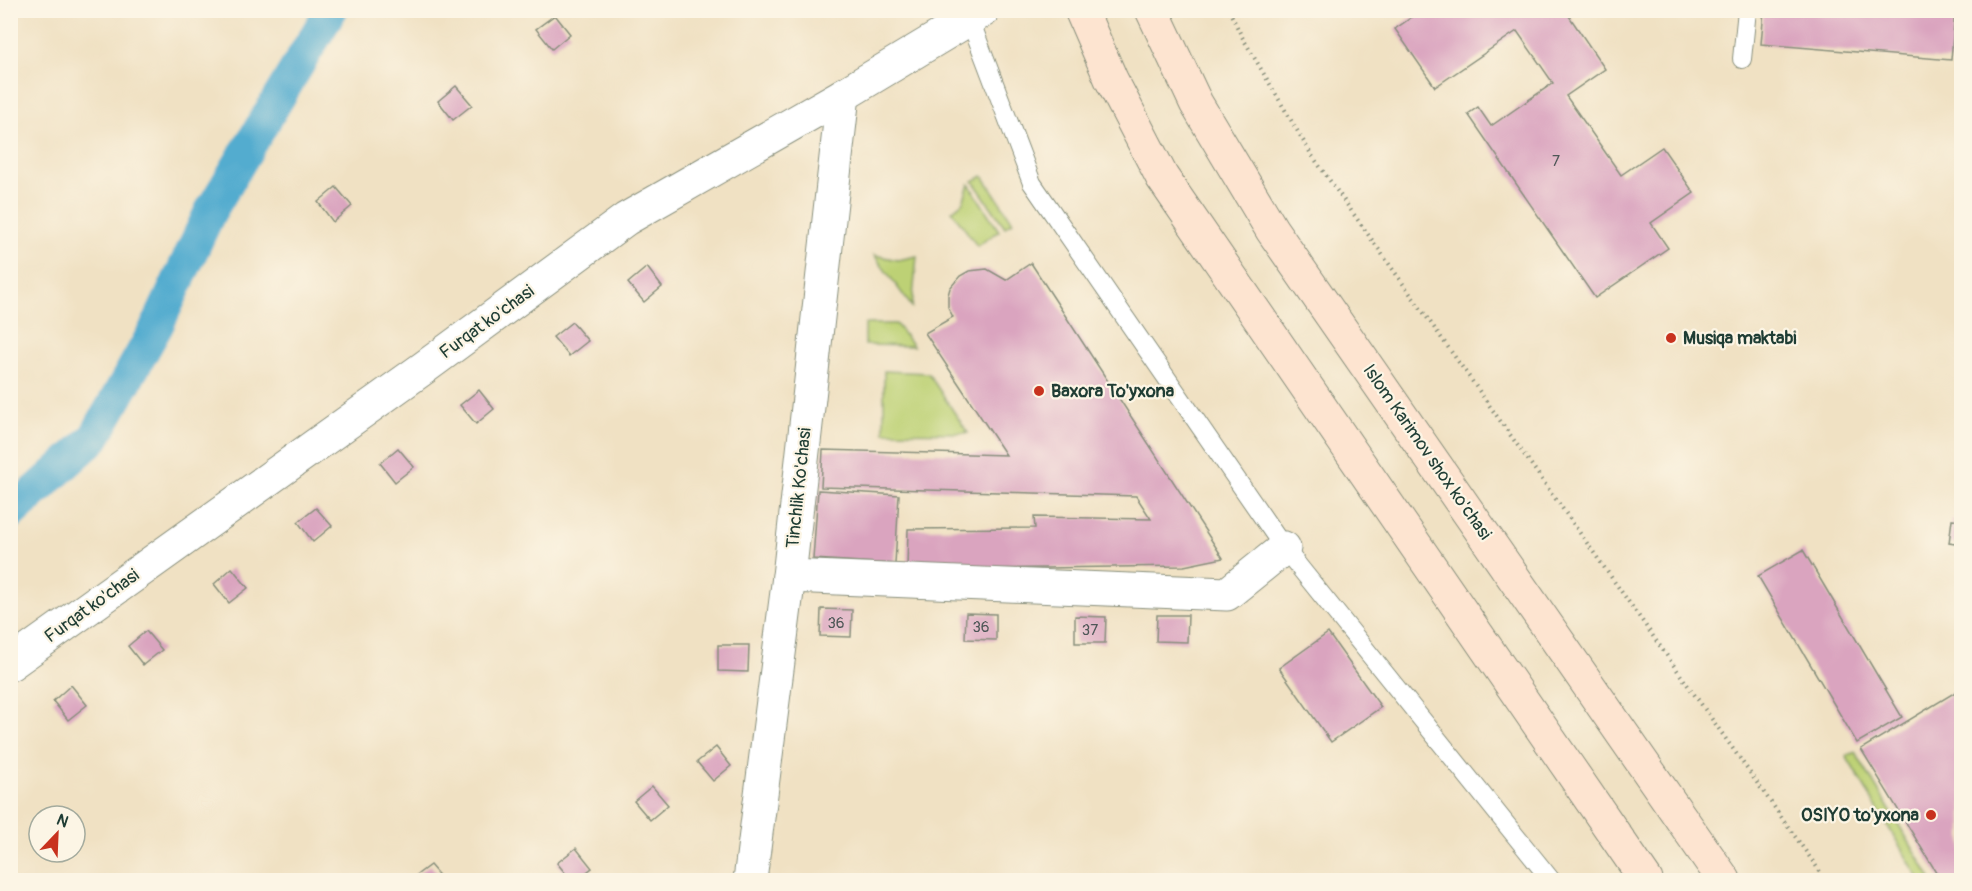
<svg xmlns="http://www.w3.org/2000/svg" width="1972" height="891" font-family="Pangolin,sans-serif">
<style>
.green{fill:#bdd175;stroke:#6e8754;stroke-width:1.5}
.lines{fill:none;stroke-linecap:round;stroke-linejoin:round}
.canal{stroke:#52accf;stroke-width:33}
.building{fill:#daa4bf}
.lane-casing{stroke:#888f7c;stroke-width:20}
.street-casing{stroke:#888f7c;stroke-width:35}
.secondary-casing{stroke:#888f7c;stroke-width:35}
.path{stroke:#888f7c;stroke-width:4;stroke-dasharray:1.5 4.5;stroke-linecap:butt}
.lane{stroke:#fff;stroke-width:18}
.street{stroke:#fff;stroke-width:33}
.secondary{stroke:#fde4d0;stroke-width:33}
.poi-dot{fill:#c8321e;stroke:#fcf5e5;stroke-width:2}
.labels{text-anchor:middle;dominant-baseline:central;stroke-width:4.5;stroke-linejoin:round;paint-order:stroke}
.number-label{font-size:15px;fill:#4e5757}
.street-label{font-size:18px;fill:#1f3d34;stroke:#fcf5e5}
.poi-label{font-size:18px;font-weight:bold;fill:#1f3d34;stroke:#fcf5e5;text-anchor:start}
</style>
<rect width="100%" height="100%" fill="#fcf5e5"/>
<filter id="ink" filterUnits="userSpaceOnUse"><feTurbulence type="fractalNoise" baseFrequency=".0167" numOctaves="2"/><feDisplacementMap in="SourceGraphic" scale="12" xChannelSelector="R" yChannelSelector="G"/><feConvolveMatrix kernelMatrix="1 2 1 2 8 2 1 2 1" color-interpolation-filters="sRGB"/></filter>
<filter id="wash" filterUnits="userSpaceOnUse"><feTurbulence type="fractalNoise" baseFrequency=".008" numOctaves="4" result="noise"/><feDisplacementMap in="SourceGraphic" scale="24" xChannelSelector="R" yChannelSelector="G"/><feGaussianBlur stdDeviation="1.35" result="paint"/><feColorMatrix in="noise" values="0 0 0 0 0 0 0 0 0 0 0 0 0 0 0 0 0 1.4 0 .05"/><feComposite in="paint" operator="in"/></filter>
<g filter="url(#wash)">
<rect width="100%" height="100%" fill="#f0e1c3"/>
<g class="green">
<polygon points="983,176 1013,222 1005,227 973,181"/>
<polygon points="969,184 999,231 977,246 952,211 963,202"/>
<polygon points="874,255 898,260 917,256 912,307"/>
<polygon points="865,324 896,324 913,346 865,345"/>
<polygon points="884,371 928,373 968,433 884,432"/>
<polygon points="1855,752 1932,880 1920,880 1846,756"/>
</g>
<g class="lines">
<polyline class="canal" points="10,514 94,438 157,326 210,212 331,10"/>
</g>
<g id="blocks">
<g class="building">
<polygon points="1422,10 1565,10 1605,69 1566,96 1621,175 1662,147 1694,193 1651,223 1668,248 1595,298 1468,114 1478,107 1491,126 1553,83 1517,31 1435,87 1395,29"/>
<polygon points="1764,10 1955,10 1951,60 1761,44"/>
<polygon points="555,15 570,34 552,49 536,29"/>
<polygon points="456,86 472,105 453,120 438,101"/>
<polygon points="336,187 352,206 333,222 318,202"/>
<polygon points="1031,263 1223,558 1184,566 907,570 908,529 1035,528 1034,517 1151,519 1136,496 821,487 823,450 1006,455 925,333 953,317 948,307 948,295 950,288 960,276 969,271 987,269 1006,280"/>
<polygon points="647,267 662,287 644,302 628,283"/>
<polygon points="572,322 588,341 569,356 553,337"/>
<polygon points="479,390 494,409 476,424 460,405"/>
<polygon points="398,448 414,467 395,482 380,463"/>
<polygon points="818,490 899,495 895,564 813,559"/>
<polygon points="316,508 332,526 313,542 298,522"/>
<polygon points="1952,519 1962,520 1962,545 1949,543"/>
<polygon points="1803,550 1902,717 1857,743 1758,576"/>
<polygon points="232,568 248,588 229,603 214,584"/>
<polygon points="821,609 852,610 851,637 820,636"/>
<polygon points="966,613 996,614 996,640 965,639"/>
<polygon points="1157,615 1188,615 1187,642 1156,641"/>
<polygon points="1075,616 1106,617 1105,643 1075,643"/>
<polygon points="146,631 162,650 143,665 128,646"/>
<polygon points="1328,633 1381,707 1331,742 1279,668"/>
<polygon points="718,645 749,645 748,672 718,671"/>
<polygon points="71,685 87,705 68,720 53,701"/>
<polygon points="1962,688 1962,880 1941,880 1861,749"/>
<polygon points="716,747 731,766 713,781 697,762"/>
<polygon points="652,786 668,805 650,820 634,801"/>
<polygon points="576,848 592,868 576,880 571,880 557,863"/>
<polygon points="430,865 443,880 410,880"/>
</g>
</g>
</g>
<g filter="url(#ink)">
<use href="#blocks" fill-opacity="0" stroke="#888f7c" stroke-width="1.5"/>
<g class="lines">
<g class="lane-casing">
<g id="lane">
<polyline points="967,12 1032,183 1284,548 1551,880"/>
<polyline points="1742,59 1747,10"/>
</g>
</g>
<g class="street-casing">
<g id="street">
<polyline points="789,576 1227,594 1284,548"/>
<polyline points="10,664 425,367 626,219 843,95 984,10"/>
<polyline points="750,880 789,576 843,95"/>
</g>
</g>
<g class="secondary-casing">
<g id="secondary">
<polyline points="1081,10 1111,79 1162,177 1646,880"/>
<polyline points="1152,10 1196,103 1272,230 1724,880"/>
</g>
</g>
<polyline class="path" points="1229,10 1241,35 1311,154 1826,880"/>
<use href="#lane" class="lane"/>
<use href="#street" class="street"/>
<use href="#secondary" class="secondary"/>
</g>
</g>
<g class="poi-dot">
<circle cx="1671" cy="338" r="6"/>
<circle cx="1039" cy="391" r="6"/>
<circle cx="1931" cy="815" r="6"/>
</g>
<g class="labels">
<g class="number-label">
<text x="1556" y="161">7</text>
<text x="836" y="623">36</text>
<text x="981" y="627">36</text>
<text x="1090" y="630">37</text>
</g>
<g class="street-label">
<text transform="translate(487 322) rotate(-36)">Furqat ko'chasi</text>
<text transform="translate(1427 452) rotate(55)">Islom Karimov shox ko'chasi</text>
<text transform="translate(799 488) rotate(-84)">Tinchlik Ko'chasi</text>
<text transform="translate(92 606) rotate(-36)">Furqat ko'chasi</text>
</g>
<g class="poi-label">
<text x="1683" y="338">Musiqa maktabi</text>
<text x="1051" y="391">Baxora To'yxona</text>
<text x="1919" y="815" text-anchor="end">OSIYO to'yxona</text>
</g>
</g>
<rect width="1972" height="891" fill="none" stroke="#fcf5e5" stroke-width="36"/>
<g transform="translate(57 834) rotate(23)"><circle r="28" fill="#fcf5e5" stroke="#a4ab9e" stroke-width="1.5"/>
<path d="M0-4.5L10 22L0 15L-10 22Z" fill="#c8321e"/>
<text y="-9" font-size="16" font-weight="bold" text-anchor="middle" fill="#1f3d34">N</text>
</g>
</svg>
